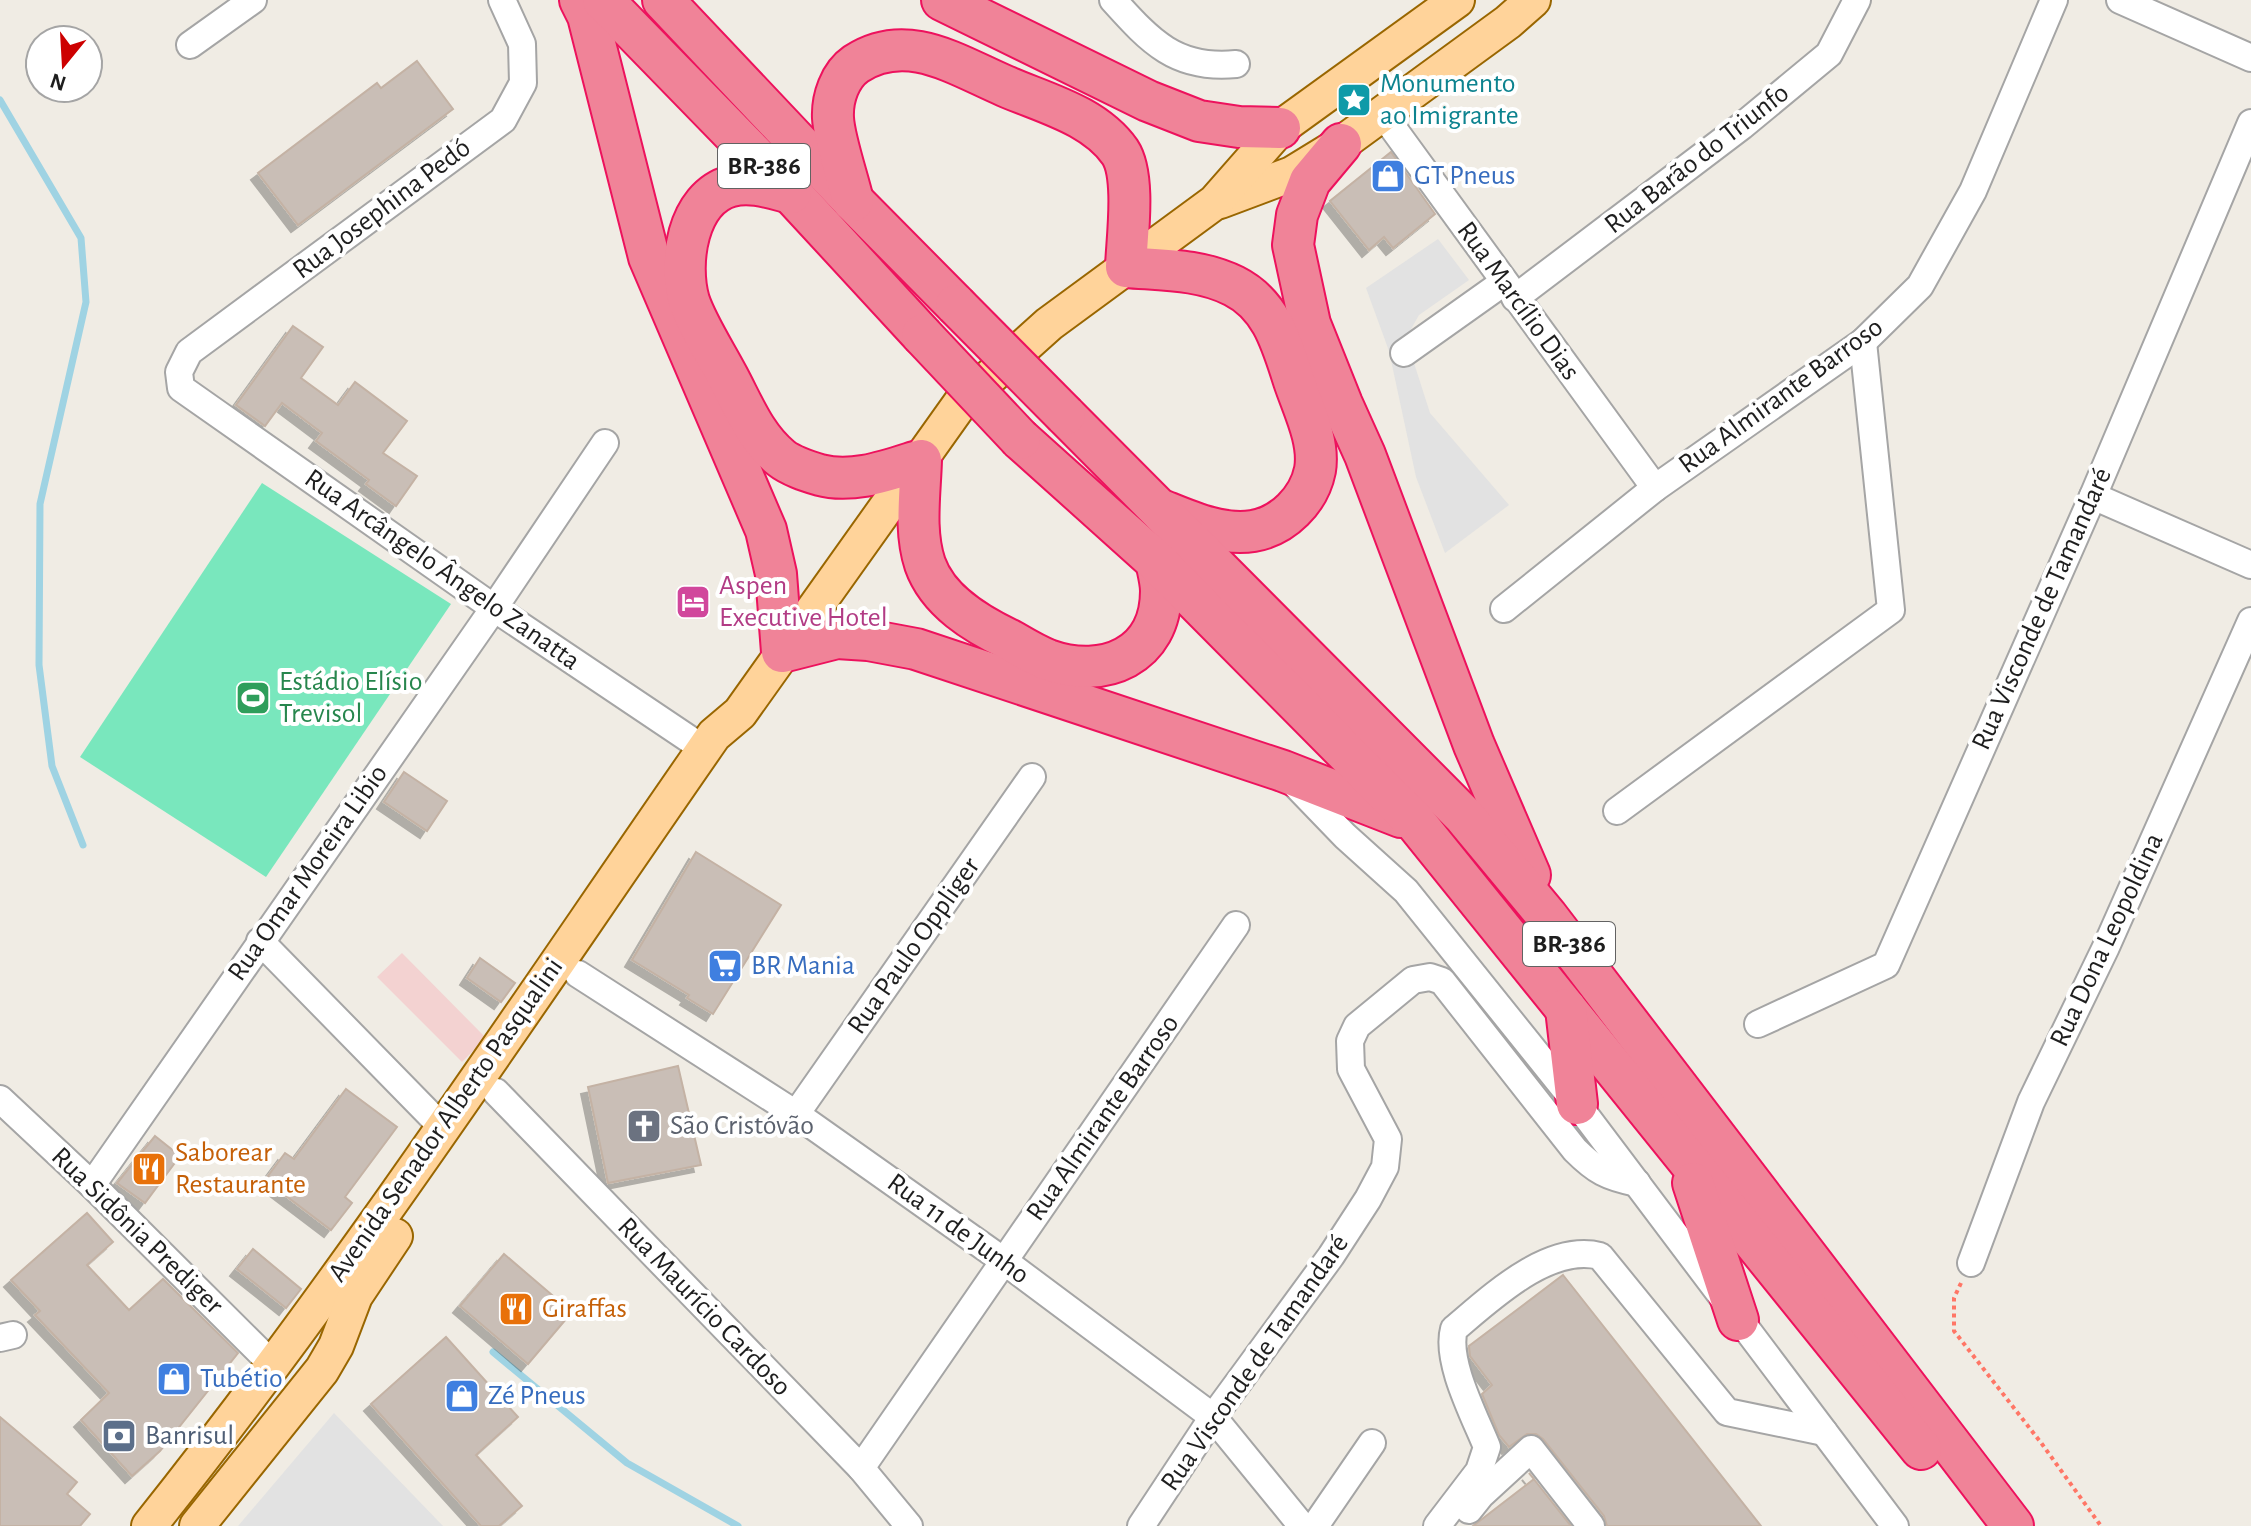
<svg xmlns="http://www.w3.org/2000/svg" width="2251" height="1526" font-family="'Alegreya Sans',sans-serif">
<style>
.commercial{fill:#f3d2d1}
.pitch{fill:#79e7bd}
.parking{fill:#e2e2e2}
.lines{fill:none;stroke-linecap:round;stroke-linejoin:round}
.stream{stroke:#9fd3e3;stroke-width:7}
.building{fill:#c9beb6;stroke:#c4b2a4;stroke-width:2;filter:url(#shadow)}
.minor-casing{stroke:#a5a5a5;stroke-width:30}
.major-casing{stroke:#960;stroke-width:38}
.highway-casing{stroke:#ed125d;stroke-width:44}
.path{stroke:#ff7666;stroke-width:4;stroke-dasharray:4 4;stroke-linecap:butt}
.minor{stroke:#fff;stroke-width:26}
.major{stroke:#ffd39a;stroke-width:34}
.highway{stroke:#f08398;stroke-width:40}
.highway-bridge-casing{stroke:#ed125d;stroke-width:44;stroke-linecap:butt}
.highway-bridge{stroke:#f08398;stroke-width:40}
.labels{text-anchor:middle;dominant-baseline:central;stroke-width:8;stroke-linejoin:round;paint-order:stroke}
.shield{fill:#fff;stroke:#626262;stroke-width:2}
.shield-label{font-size:26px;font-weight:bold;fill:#1e1e1e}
.culture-label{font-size:28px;fill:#0d838f;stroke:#fff;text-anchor:start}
.street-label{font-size:28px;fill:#1e1e1e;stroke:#fff}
.shop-label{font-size:28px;fill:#366cbe;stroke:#fff;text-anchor:start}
.hotel-label{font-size:28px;fill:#b23c85;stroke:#fff;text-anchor:start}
.leisure-label{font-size:28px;fill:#27864d;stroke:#fff;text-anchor:start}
.worship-label{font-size:28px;fill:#5b616d;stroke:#fff;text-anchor:start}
.food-label{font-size:28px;fill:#c56008;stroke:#fff;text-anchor:start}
.service-label{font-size:28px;fill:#4e5e75;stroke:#fff;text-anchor:start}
</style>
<defs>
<filter id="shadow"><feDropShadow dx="-7" dy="7" stdDeviation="0" flood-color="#0004"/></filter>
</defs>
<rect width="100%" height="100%" fill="#f0ece4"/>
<polygon class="commercial" points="402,953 486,1038 462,1062 377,977"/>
<polygon class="pitch" points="262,483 451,604 266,877 80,757"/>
<g class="parking">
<polygon points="1438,239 1469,280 1419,315 1406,338 1430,413 1509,505 1445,553 1416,477 1389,351 1366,288"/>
<polygon points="334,1413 443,1526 238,1526"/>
</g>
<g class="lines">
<g class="stream">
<polyline points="0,100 81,238 86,302 40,504 39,665 52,766 83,845"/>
<polyline points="493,1352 627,1463 738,1526"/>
</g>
</g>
<g class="building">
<polygon points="417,61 453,109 298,225 258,173 377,83 381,88"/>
<polygon points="1391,152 1435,214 1393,248 1384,237 1369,250 1330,201"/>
<polygon points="293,326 323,347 301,378 338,405 355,382 407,421 383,453 417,476 396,506 366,484 369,480 316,441 322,433 282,403 265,426 236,405"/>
<polygon points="404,772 447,801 427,831 384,802"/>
<polygon points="696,852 781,905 713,1014 687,998 689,995 632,960"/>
<polygon points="480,958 515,983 501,1002 467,978"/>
<polygon points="678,1066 701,1165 608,1183 588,1087"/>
<polygon points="346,1089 397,1127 345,1197 352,1203 331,1230 265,1180 285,1153 294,1159"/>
<polygon points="155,1136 180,1156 145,1203 117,1183"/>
<polygon points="87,1213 113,1242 87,1265 129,1310 163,1279 238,1353 160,1451 132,1476 81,1420 109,1393 35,1315 40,1311 11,1280"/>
<polygon points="253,1249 301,1289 286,1308 237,1269"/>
<polygon points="504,1254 572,1312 528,1364 460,1306"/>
<polygon points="1563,1275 1761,1526 1607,1526 1604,1516 1543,1439 1536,1434 1527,1434 1509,1447 1499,1435 1482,1394 1492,1385 1470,1356 1469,1346"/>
<polygon points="446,1337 518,1417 476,1455 522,1506 499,1526 481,1526 371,1404"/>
<polygon points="0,1417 77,1482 67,1494 90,1514 80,1526 0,1526"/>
<polygon points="1529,1473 1571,1526 1473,1526 1534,1479"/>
</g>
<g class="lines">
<g class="minor-casing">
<g id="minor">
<polyline points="502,0 522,44 523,83 503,120 189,352 179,372 181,388 494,608 704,749"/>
<path d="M1113,0c37,41 63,70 123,64"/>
<polyline points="2120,0 2251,58"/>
<polyline points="190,45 253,0"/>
<polyline points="1382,113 1655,488"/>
<polyline points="1515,298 1742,126 1829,54 1857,0"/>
<polyline points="1404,353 1504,282"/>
<polyline points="2093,496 2251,565"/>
<polyline points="1504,609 1655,488 1863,342 1920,286 1973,191 2054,0"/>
<polyline points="1291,780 1345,836 1406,891 1577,1104 1895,1526"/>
<polyline points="1617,811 1891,610 1863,342"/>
<polyline points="260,941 443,1128"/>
<polyline points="578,974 796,1114 1004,1261 1213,1417 1302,1526"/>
<polyline points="1758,1024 1886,965 2093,496 2251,123"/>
<polyline points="496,1092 861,1468 909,1526"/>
<polyline points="0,1099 92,1185 273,1365"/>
<polyline points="796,1114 1032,777"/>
<polyline points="92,1185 494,608 605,443"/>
<polyline points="1971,1263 2031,1102 2106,947 2251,621"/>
<polyline points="0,1338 13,1335"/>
<polyline points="861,1468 1236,925"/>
<polyline points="1469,1510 1481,1495 1531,1449 1591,1526"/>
<path d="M1141,1526l72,-109 118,-161 37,-57 17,-32 3,-28 -37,-70 -1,-28 7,-15 56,-46 17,-3 12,4 133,169c21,21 32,27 62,33"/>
<polyline points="1315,1526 1372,1443"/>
<path d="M1437,1526l42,-55 8,-24c-12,-30 -42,-86 -33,-118 37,-31 94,-86 146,-73l127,156 97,20"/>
</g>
</g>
<g class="major-casing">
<g id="major">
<polyline points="1220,201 1292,174 1341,144 1508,22 1533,0"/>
<path d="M149,1526c202,-253 380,-525 565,-791l26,-22 220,-309 89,-80 166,-122 65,-74 177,-128"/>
<polyline points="197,1526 322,1370 336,1346 355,1296 395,1236"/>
</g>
</g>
<g class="highway-casing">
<g id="highway">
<polyline points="580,0 588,16 649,257 766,530 776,574 782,652 837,638 868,640 916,649 1283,771 1401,817"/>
<polyline points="603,0 791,193 922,335"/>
<polyline points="663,0 853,201 956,305"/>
<polyline points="942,0 1148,101 1199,121 1239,127 1280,128"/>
<polyline points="1341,144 1310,181 1297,215 1293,245 1310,324 1342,404 1365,455 1474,745 1530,875"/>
<path d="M791,193c-20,-5 -39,-12 -60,-7 -44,12 -53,77 -42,115 8,24 27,53 39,76 15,28 27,60 53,81 10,8 26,13 39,17 33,9 69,-5 101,-15 -1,34 -7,71 4,104 13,37 51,60 85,76 12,7 25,15 38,20 56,20 113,-4 113,-69 0,-9 -3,-20 -5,-30"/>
<path d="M853,201c-5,-22 -19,-62 -20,-83 -1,-20 7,-43 23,-54 51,-33 100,1 149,22 39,17 89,29 115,66 16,24 7,87 6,115 37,3 74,2 108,19 38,19 48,58 60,95 9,27 26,60 21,89 -6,30 -32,56 -62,61 -30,5 -62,-9 -89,-20"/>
<polyline points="1065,415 1464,816 1547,916 2013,1526"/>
<polyline points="1020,439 1156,561 1416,823 1921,1449"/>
<polyline points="1566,1009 1577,1104"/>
<polyline points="1693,1183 1738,1320"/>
</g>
</g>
<polyline class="path" points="1961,1283 1954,1298 1954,1331 2042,1444 2101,1526"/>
<use href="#minor" class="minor"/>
<use href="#major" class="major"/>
<use href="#highway" class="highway"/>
<g class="highway-bridge-casing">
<g id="highway-bridge">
<polyline points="956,305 1065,415"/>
<polyline points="922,335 1020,439"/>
</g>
</g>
<use href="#highway-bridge" class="highway-bridge"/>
</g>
<defs>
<g id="sight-square" transform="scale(1.8)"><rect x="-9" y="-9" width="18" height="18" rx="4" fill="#0f9aa8" stroke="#fff"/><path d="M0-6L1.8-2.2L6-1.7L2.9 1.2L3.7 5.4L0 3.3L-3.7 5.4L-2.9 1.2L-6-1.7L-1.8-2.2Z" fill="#fff"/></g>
<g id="shop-square" transform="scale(1.8)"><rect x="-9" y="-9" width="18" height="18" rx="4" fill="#3f7fe0" stroke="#fff"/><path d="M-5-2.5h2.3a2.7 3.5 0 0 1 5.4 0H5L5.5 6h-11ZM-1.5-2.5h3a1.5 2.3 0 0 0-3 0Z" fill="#fff"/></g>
<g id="hotel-square" transform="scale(1.8)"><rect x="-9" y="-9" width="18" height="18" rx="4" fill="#d1479c" stroke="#fff"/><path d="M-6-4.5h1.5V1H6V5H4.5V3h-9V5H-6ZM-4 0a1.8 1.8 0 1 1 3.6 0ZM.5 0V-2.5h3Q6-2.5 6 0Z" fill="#fff"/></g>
<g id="stadium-square" transform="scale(1.8)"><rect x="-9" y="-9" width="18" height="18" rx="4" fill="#2e9e5b" stroke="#fff"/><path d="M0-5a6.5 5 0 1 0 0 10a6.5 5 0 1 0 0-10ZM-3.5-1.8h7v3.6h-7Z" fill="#fff"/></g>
<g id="supermarket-square" transform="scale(1.8)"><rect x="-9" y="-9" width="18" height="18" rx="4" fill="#3f7fe0" stroke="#fff"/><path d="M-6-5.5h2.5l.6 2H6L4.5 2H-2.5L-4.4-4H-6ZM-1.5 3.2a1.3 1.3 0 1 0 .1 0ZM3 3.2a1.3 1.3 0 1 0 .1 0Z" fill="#fff"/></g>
<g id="church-square" transform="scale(1.8)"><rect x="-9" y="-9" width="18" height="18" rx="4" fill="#6b7280" stroke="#fff"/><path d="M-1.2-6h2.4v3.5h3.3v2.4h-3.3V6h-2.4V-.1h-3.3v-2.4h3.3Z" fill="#fff"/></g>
<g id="restaurant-square" transform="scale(1.8)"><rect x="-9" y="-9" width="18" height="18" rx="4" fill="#e8710a" stroke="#fff"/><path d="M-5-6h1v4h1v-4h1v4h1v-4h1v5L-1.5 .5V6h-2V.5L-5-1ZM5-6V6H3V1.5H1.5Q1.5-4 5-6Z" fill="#fff"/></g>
<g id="bank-square" transform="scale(1.8)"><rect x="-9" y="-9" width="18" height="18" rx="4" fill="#5c6f8a" stroke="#fff"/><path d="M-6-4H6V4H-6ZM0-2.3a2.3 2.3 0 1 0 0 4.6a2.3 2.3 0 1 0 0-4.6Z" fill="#fff"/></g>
</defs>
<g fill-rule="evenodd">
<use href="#sight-square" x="1354" y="100"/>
<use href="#shop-square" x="1388" y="176"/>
<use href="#hotel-square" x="693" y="602"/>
<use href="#stadium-square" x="253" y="698"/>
<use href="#supermarket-square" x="725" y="966"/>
<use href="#church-square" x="644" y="1126"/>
<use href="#restaurant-square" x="149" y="1169"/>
<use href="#restaurant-square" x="516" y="1309"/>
<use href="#shop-square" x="174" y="1379"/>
<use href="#shop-square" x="462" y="1396"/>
<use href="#bank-square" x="119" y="1436"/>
</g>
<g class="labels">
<g class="shield">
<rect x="718" y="144" width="92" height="44" rx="6"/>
<rect x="1523" y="922" width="92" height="44" rx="6"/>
</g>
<g class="shield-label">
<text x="764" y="166">BR-386</text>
<text x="1569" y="944">BR-386</text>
</g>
<g class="culture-label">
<text x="1380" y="84">Monumento<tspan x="1380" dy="32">ao Imigrante</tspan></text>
</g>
<g class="street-label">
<text transform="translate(1697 159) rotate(-38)">Rua Barão do Triunfo</text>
<text transform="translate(382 209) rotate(-37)">Rua Josephina Pedó</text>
<text transform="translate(1518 301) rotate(54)">Rua Marcílio Dias</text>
<text transform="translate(1781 396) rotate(-36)">Rua Almirante Barroso</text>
<text transform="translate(442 570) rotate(35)">Rua Arcângelo Ângelo Zanatta</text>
<text transform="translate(2042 609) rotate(-66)">Rua Visconde de Tamandaré</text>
<text transform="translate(308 873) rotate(-55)">Rua Omar Moreira Libio</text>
<text transform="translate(2107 940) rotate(-65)">Rua Dona Leopoldina</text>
<text transform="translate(914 946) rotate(-55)">Rua Paulo Oppliger</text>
<text transform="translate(1103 1118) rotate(-55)">Rua Almirante Barroso</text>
<text transform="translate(446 1120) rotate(-55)">Avenida Senador Alberto Pasqualini</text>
<text transform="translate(958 1229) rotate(36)">Rua 11 de Junho</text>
<text transform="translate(137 1231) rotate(44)">Rua Sidônia Prediger</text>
<text transform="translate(704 1307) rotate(46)">Rua Maurício Cardoso</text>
<text transform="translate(1255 1363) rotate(-55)">Rua Visconde de Tamandaré</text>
</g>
<g class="shop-label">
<text x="1414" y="176">GT Pneus</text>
<text x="751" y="966">BR Mania</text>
<text x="200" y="1379">Tubétio</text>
<text x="488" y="1396">Zé Pneus</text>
</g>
<g class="hotel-label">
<text x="719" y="586">Aspen<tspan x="719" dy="32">Executive Hotel</tspan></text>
</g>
<g class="leisure-label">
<text x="279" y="682">Estádio Elísio<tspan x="279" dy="32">Trevisol</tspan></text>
</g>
<g class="worship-label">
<text x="670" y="1126">São Cristóvão</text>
</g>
<g class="food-label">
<text x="175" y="1153">Saborear<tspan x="175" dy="32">Restaurante</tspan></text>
<text x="542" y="1309">Giraffas</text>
</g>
<g class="service-label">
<text x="145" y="1436">Banrisul</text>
</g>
</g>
<g transform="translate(64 64) rotate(198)"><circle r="38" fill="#ffffff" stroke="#a5a5a5" stroke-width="2"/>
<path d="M0-6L14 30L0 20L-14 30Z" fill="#cd0000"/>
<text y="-12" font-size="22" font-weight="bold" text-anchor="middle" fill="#1e1e1e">N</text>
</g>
</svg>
